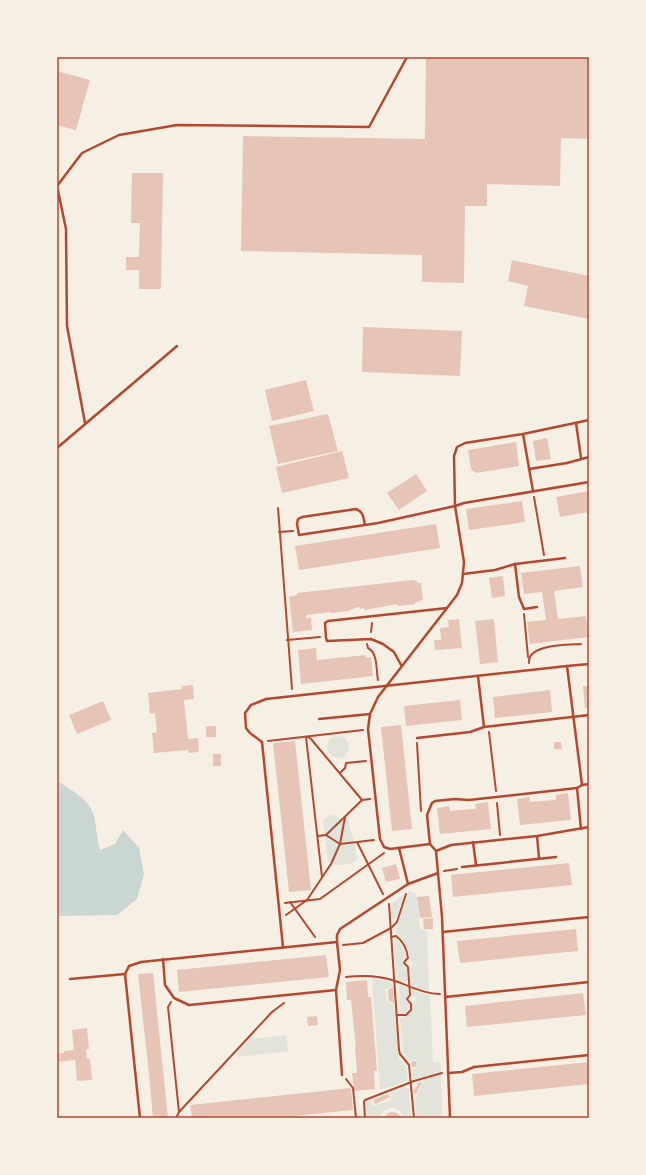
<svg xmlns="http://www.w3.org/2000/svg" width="646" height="1175" font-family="'Roboto Condensed',sans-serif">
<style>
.green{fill:#e2e4dc}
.water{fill:#c9d6d2}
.building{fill:#e6c5b7}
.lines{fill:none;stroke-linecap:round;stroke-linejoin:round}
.path{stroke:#b5482f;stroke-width:2}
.service{stroke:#b5482f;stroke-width:2.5}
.neatline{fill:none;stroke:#b5482f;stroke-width:1.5}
</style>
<rect width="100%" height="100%" fill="#f6efe4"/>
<g class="green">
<circle cx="338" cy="747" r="11"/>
<path d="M336,815l3,4h8l7,21 3,20c-10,6 -19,7 -29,1l-5,-41 6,-4z"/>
<path d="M409,891l8,3 3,36 7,1 2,61 -18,-7 -1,-17 3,-3c-1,-3 -6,-18 -8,-21 -3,-5 -8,-7 -9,-13z"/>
<polygon points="405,894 396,919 394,919 391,916 391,903"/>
<path d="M395,939h2c5,5 8,12 9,19l-3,2c-1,4 0,7 4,9l1,13 -1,1 -6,-1 -4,-5 -3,-37z"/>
<polygon points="372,977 390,981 393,986 386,989 387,1001 394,1005 399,1058 406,1066 408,1080 405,1082 380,1090"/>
<polygon points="401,985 408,988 408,995 407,999 409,1004 409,1011 404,1014 401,1014 400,1012 399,986"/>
<polygon points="413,990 430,996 433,1062 441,1063 441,1072 414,1079 413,1078 413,1070 417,1067 418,1064 416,1059 410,1061 403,1052 400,1018 406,1016 412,1011 412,1004 415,1000 415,997 412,995 411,991"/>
<polygon points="286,1035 288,1051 238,1057 237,1053 251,1039"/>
<polygon points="441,1075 442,1118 417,1118 415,1099 425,1079"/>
<path d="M405,1087l4,2 2,29h-7c-7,-15 -17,-12 -26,0h-11l-1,-16 5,-2 3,6 17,-6v-7z"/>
</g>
<path class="water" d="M59,782c11,7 30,18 34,31 4,11 3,25 7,37l15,-6 8,-14 16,18 5,26 -7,25 -20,16 -60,1v-130z"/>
<g class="building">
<polygon points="426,57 589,57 589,139 561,138 560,186 487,184 487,206 465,206 464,283 422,282 422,255 241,251 243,136 425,139"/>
<polygon points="57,71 90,80 76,130 57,125"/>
<polygon points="132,173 163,173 161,289 139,289 139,270 126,270 126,257 139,257 140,223 131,223"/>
<polygon points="512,260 589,276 589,319 524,306 528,286 508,281"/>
<polygon points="363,327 462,331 460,376 362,372"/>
<polygon points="306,380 314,411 272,421 265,390"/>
<polygon points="328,414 338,451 278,464 269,426"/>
<polygon points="547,438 551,459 536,461 533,441"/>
<polygon points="516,442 519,466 476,473 471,469 468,450"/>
<polygon points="342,451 349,478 282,493 276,467"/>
<polygon points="416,474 427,491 399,510 387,493"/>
<polygon points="589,491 589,512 560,517 556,497"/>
<polygon points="522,501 525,522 469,530 466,509"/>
<polygon points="436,524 440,548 299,570 295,546"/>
<polygon points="580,566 583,587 554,591 558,619 586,616 588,637 530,644 527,622 546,620 542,592 524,594 521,573"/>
<polygon points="503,576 505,596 492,598 489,578"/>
<polygon points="412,580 417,581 417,583 421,583 423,600 419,601 420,602 415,602 415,604 398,606 397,604 365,610 364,608 360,609 360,607 353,608 354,609 349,610 349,611 331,613 331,612 306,615 306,618 311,618 312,630 293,632 289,597 297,595 297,593"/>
<polygon points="459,619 462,648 435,650 434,640 441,640 440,628 449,627 448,620"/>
<polygon points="494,619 498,662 480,664 475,621"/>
<polygon points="316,648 317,660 366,655 366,658 371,657 373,676 301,684 298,650"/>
<polygon points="193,685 194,699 184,700 188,739 198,738 199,752 189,753 188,750 154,753 152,733 157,732 155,713 150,714 148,693 182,689 182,686"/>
<polygon points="583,686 589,686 589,708 585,708"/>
<polygon points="550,690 552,712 495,718 493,697"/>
<polygon points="460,700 462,720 406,726 404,706"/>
<polygon points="103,701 111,720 77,734 69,715"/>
<polygon points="401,725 412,829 392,831 381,727"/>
<rect x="206" y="726" width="10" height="11"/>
<polygon points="295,741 311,890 289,892 273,743"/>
<polygon points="554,742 561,742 562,749 554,749"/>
<rect x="213" y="754" width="8" height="12"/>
<polygon points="568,793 571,820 520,825 517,799 530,797 530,802 554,800 556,800 556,795"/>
<polygon points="488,802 491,829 440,834 437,808 449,806 450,811 473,809 476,809 475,804"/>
<polygon points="569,863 572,885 453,897 451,875"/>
<polygon points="396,864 400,879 386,882 382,868"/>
<polygon points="429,896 432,917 420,918 417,897"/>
<polygon points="433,918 433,929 424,929 423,919"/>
<polygon points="576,929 578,951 460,963 457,941"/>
<polygon points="326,955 329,977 179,992 177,970"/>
<polygon points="153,973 168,1118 153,1118 149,1074 138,974"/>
<polygon points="367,980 368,997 371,997 377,1071 374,1071 375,1089 354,1091 352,1073 357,1073 355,1047 356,1047 351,1000 347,1000 346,982"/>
<polygon points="393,987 394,1003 389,1001 388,990"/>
<polygon points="583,993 586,1015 467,1027 465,1006"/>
<polygon points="317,1016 318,1025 308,1026 307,1017"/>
<polygon points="87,1028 89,1049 86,1049 87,1059 90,1059 92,1080 77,1081 75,1060 57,1062 57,1054 64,1053 64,1051 74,1050 72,1030"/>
<circle cx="414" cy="1064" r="3"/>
<polygon points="589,1062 589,1084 474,1096 472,1074"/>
<polygon points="419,1082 422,1083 416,1094 413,1092"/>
<polygon points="351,1088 353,1110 274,1118 192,1118 190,1105"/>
<polygon points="388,1094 390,1097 375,1104 373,1100"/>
<polygon points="392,1112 397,1113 402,1118 384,1118 388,1113"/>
</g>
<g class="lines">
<g class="path">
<polyline points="534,497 544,555"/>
<polyline points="278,508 292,689"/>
<polyline points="279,532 293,531"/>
<polyline points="524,614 528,657"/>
<polyline points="371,632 372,623"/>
<polyline points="287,640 320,637"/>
<path d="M367,644l1,4c10,5 8,22 10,32"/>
<path d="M529,663c-2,-19 38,-18 52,-19"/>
<polyline points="489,732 496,791"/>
<polyline points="306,737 322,877"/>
<polyline points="308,737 311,739 362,800"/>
<polyline points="268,741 363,730"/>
<polyline points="417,743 421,811"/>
<polyline points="340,773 345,768 346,763 366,761"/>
<polyline points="497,803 500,835"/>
<polyline points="326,835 340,844 374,840"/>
<polyline points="318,836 326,835 362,800 370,799"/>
<polyline points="357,842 383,894"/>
<polyline points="444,871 457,869"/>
<polyline points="290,902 315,937"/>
<polyline points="285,903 320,899 384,853"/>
<polyline points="389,904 399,1050 400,1054 409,1065 414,1118"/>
<polyline points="286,915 307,900 331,864 340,844 345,817"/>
<path d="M391,937l5,-1c8,6 11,13 12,22l-3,3 -1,2 4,4 2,28 -3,4 4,5v6l-5,5h-9"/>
<polyline points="343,945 363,943 391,928 397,922 406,894"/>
<path d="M346,977c17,-2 32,-2 49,4 15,5 29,13 45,13"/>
<polyline points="171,1002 168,1007 179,1112"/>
<polyline points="346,1079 353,1088 356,1118"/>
<polyline points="176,1118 179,1112 272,1012 284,1003"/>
<polyline points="365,1118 364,1102 365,1100 414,1081 442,1073"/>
</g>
<g class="service">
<polyline points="57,186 82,153 119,135 177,125 369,127 407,57"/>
<polyline points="57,186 66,229 67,326 85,423"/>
<polyline points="576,423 581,458"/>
<polyline points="523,434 533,491"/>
<polyline points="57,448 177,346"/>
<polyline points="529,469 567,463 589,457"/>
<path d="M365,525c-2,-8 -1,-13 -9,-16l-54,8 -4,2 -1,5 2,11 79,-12 77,-17 9,-3 125,-21"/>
<polyline points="515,564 519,597 524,609 537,607"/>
<polyline points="463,574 495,570 515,564 565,558"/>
<polyline points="401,665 394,652 383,644 371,639 327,641 326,638 325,623 328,621 447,608"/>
<polyline points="478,676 484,727"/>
<polyline points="319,719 370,714"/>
<polyline points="417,738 470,732 484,727 589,715"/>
<polyline points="582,785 589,784"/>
<polyline points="581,829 577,788 582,785 567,666 589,664"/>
<polyline points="537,836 539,858"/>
<polyline points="473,842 476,865"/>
<polyline points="430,844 427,815 432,803 435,801 455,799 469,800 577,788"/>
<polyline points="399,848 408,884"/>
<polyline points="436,851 430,844 390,849 384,847 380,839 368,729 370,714 378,697 447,608 457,595 462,583 464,562 455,506 454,456 457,447 465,443 523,434 589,420"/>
<polyline points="462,867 556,857"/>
<polyline points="443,932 589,917"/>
<polyline points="337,942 340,970 336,990 342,1075"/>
<polyline points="283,947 262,742 250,733 246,728 245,713 251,705 266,699 567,666"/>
<polyline points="163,959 165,985 174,998 189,1005 336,990"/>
<polyline points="70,979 125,974"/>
<polyline points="445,997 589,982"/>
<polyline points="448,1073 462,1072 474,1067 589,1055"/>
<polyline points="140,1118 125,974 129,966 141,962 337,942 337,935 340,929 408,884 438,873"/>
<polyline points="450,1118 442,917 436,851 451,845 537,836 589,827"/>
</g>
</g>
<rect width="646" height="1175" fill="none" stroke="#f6efe4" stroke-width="116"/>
<rect x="58" y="58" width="530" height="1059" class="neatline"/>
</svg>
